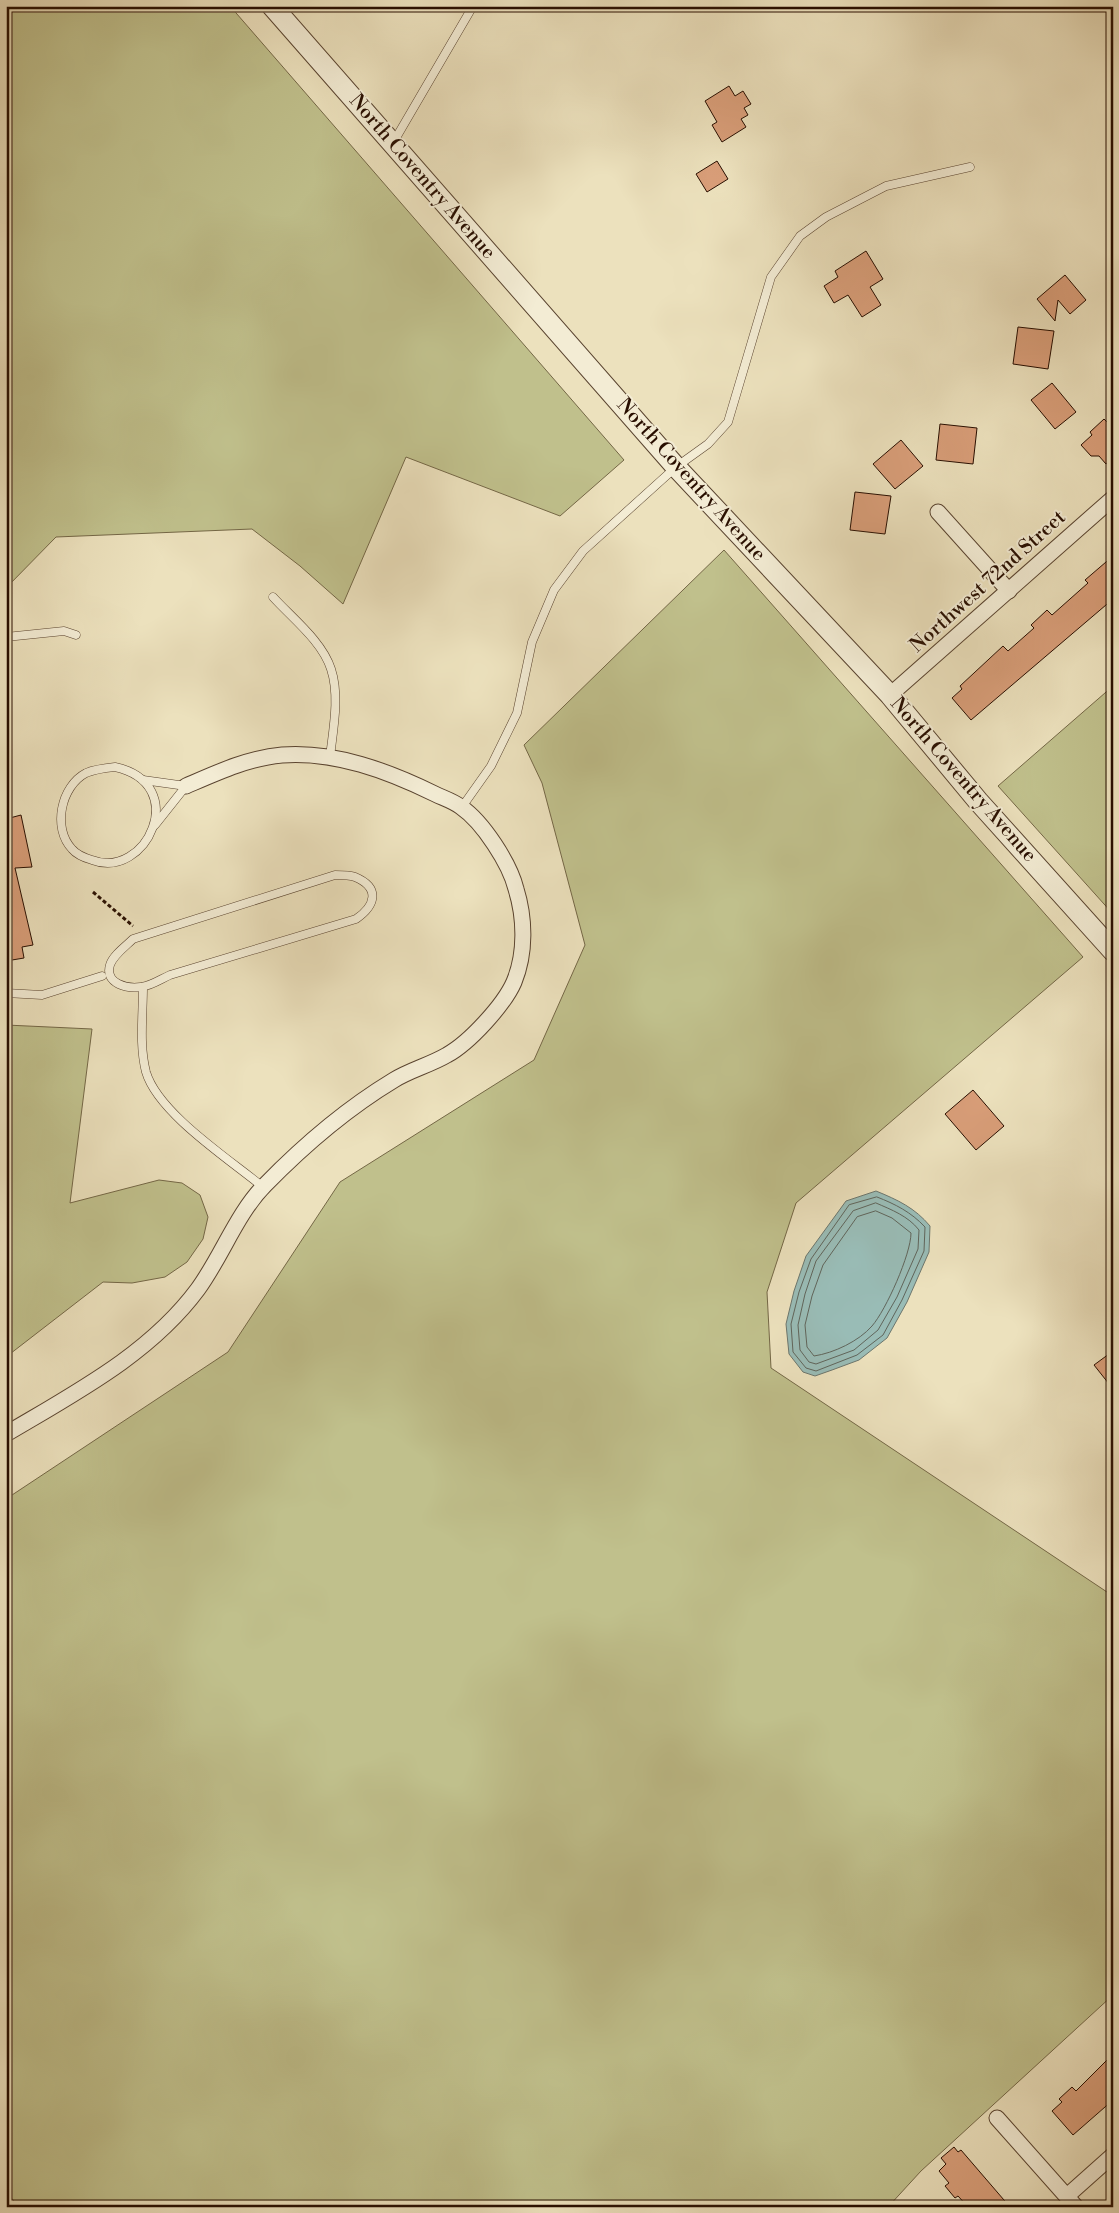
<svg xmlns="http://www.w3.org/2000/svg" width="1119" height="2213" font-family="'Libre Bodoni',serif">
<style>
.green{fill:#c0c08c;stroke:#746746}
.water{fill:#99bcb6;stroke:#6c766d}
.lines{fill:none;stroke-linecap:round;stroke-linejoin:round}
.shore{stroke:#60655b;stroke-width:1}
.building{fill:#d99e79;stroke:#280e00}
.service-casing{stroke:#59432f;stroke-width:9}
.minor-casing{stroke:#59432f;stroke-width:17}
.tertiary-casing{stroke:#59432f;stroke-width:22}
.path{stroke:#280e00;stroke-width:3;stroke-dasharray:4 2.5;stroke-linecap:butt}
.service{stroke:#f3ecd4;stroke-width:8}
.minor{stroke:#f3ecd4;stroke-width:15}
.tertiary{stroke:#f3ecd4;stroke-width:20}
.labels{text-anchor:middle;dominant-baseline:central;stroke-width:4;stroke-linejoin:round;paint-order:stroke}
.street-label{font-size:20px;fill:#280e00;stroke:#f3ecd4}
</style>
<rect width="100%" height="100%" fill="#ece1bd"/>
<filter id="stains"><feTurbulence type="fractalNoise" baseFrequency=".004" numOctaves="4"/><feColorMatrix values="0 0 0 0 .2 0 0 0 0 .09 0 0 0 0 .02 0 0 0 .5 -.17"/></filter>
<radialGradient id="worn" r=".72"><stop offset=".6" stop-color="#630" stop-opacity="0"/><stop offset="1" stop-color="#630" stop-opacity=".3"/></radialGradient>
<g class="green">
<polygon points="6,6 230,6 624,460 560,516 406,457 343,604 300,566 252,529 56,537 6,588"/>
<polygon points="724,550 1083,957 796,1203 767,1292 771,1368 1113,1596 1113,1995 921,2171 888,2207 18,2207 6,2190 6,1499 228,1352 340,1182 534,1060 585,945 542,783 524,745"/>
<polygon points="1113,686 1113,914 998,786"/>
<polygon points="6,1025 92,1029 70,1203 159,1180 182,1183 200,1195 208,1217 203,1239 187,1262 165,1277 132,1283 103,1282 6,1357"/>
</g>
<path class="water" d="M876,1191c22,9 39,17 54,35l-1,26 -22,50 -20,36 -28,22 -27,10 -17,6 -12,-4 -14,-18 -3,-30 8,-33 12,-35 40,-55z"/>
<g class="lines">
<g class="shore">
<path d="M877,1197c18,7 34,15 48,30l-1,24 -22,49 -19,35 -26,20 -41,16 -10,-3 -13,-16 -2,-28 8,-32 12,-33 38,-54z"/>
<path d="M876,1203c16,7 32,13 43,27l-1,19 -21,48 -19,33 -24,20 -38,14 -7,-2 -9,-12 -2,-25 7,-31 11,-33 37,-50z"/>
<path d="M876,1211l16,7 19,15c0,21 -25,77 -39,93 -13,15 -38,27 -58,30l-7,-9 -2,-22 7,-29 11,-31 34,-48z"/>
</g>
</g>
<g class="building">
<polygon points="729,86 735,96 743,91 751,104 744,108 748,115 741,119 746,127 722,142 712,125 717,122 705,101"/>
<polygon points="717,161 728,179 707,192 696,174"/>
<polygon points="866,251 883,279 870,287 881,305 862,317 848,295 834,303 824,286 838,277 835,271"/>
<polygon points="1065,275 1086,300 1070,314 1058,300 1055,321 1037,299"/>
<polygon points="1018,327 1054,331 1048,369 1013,364"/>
<polygon points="1052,383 1076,412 1055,429 1031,400"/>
<polygon points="1104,419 1113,428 1113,458 1106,464 1099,456 1091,456 1081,445 1092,435 1090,432"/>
<polygon points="940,424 977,428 973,464 936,460"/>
<polygon points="901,440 923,466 895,489 873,464"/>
<polygon points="855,492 891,496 885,534 850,530"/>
<polygon points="1113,556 1113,599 971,720 952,698 962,689 960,686 1003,646 1008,651 1034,628 1031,625 1047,610 1052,615 1088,583 1085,580"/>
<polygon points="21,815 32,867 15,868 33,945 22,947 24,958 6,961 6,819"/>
<polygon points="973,1090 1004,1126 976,1150 945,1114"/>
<polygon points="1113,1351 1113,1389 1094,1365"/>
<polygon points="1113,2054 1113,2100 1073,2135 1052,2111 1062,2102 1059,2099 1072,2087 1076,2091"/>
<polygon points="954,2147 958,2152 961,2150 1010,2207 968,2207 958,2196 955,2198 945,2186 949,2183 939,2171 946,2164 941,2158"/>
</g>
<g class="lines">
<g class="service-casing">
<g id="service">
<polyline points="393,143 473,6"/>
<path d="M273,597c19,21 49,44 58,72 9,27 2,61 -1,88"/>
<polyline points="6,637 64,631 76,635"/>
<path d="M115,767c77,17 31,114 -23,93 -7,-2 -15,-5 -20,-11 -20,-21 -11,-63 14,-76 9,-4 19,-5 29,-6z"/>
<polyline points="143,780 186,786"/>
<polyline points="462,807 491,766 517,713 532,642 554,590 583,551 676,467 708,444 728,422 771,277 800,236 826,217 886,186 970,167"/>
<polyline points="155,825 186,786"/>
<path d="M335,875c7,0 15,0 20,2 26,11 20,29 1,42l-186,56c-9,4 -19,11 -29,12 -13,2 -37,-3 -31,-22 3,-10 16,-19 23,-26z"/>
<path d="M143,987c0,28 -4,58 3,85 12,41 83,87 117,115"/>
<polyline points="6,993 42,995 102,976"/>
</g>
</g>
<g class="minor-casing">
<g id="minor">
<polyline points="938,512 1009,591"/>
<polyline points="890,695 1113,498"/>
<path d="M6,1434c69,-41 144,-80 192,-145 24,-33 39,-76 67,-104 39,-40 81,-76 129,-105 16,-10 36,-15 53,-25 22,-12 57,-50 67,-73 12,-29 11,-64 2,-93 -6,-25 -33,-67 -55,-82 -8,-6 -18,-9 -26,-13 -47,-23 -100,-43 -153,-39 -34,3 -66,18 -96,31"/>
<polyline points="997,2118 1076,2207"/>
<polyline points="1067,2196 1113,2155"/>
</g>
</g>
<g class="tertiary-casing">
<polyline id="tertiary" points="272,6 676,467 890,695 978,801 1113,951"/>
</g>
<polyline class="path" points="93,892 133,926"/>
<use href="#service" class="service"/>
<use href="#minor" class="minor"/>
<use href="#tertiary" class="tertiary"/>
</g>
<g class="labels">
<g class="street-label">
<text transform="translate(422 177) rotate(49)">North Coventry Avenue</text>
<text transform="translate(691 480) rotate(48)">North Coventry Avenue</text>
<text transform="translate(988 582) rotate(-42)">Northwest 72nd Street</text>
<text transform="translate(963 780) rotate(49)">North Coventry Avenue</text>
</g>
</g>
<rect width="1119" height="2213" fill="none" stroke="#ece1bd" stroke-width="25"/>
<rect x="8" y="8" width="1104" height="2198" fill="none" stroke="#280e00" stroke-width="2.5"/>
<rect x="12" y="12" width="1094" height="2188" fill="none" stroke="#280e00"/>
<rect width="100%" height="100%" filter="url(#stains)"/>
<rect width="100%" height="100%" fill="url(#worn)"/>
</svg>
